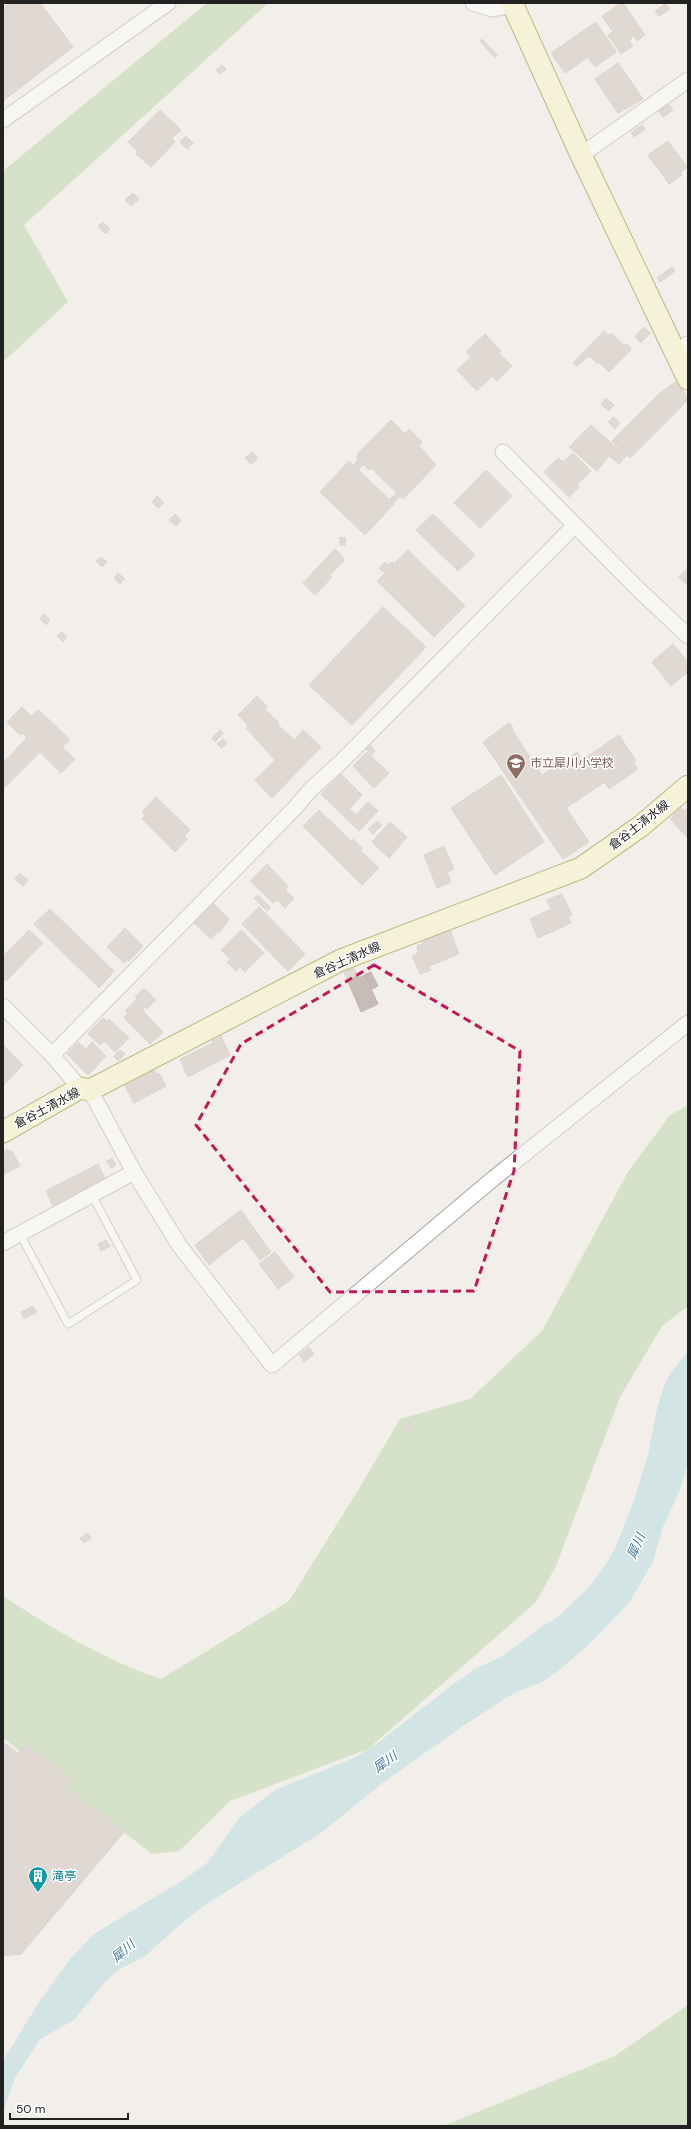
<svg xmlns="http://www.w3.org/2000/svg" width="691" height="2129" font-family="'DM Sans','Noto Sans JP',sans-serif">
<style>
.forest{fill:#b2d09f}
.water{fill:#abd7de}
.building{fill:#c7bdb8;stroke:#c3b4ab}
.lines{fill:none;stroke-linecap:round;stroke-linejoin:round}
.lane-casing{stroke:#a6a6a6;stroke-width:9}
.street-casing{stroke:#a6a6a6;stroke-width:17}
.secondary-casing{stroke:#787a07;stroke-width:23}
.lane{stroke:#fff;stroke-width:7}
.street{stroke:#fff;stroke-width:15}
.secondary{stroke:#f9f7c0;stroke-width:21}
.marked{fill:none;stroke:#c2185b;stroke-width:3;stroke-dasharray:8 5;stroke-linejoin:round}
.labels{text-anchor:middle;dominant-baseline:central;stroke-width:3;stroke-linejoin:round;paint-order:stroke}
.education-label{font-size:12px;fill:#785e54;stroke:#fff;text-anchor:start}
.street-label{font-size:12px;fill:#222;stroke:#fff}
.culture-label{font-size:12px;fill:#0d838f;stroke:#fff;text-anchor:start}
.water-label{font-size:13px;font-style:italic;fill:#467799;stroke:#fff}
</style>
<rect width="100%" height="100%" fill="#f2eee9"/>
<g class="forest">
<polygon points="207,3 268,3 24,225 68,302 3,362 3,171"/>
<path d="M688,1105v201l-26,20 -42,71 -64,169 -20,36 -168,147 -138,52 -51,50 -27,3 -149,-116v-142c50,33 101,64 158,83l128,-78 71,-114 40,-68 70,-20 72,-68 86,-159 42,-57z"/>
<polygon points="688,2005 688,2126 443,2126 615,2056"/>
</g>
<polygon class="water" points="688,1351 688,1463 680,1490 662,1529 653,1562 629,1603 588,1645 557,1672 542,1682 514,1693 466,1724 381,1784 321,1833 211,1901 183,1922 145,1956 118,1970 104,1983 74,2020 40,2039 15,2078 3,2112 3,2061 39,2002 71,1958 94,1934 188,1877 208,1862 241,1816 275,1790 354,1758 379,1742 456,1682 475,1669 501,1657 541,1627 558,1617 588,1588 608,1561 616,1546 634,1500 648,1455 656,1413 664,1386 669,1375"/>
<g class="building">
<polygon points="9,3 40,3 73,47 3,101 3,8"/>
<polygon points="621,3 623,3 645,35 637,41 634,36 629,41 633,46 621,54 608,35 613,32 602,16"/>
<polygon points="662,3 665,3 670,9 659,16 655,11 664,5"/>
<polygon points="596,22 616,52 595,67 588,57 565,73 551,53"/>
<polygon points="482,39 497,55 495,58 480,41"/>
<polygon points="618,63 643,99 618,113 595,79"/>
<polygon points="222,65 226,69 220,74 216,70"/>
<polygon points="668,103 673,110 663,117 658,110"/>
<polygon points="160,110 181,130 172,138 175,142 151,167 136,154 138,151 128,142"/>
<polygon points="642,125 645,129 634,137 631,133"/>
<polygon points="186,136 193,143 187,149 180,142"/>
<polygon points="668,141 687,167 680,173 682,175 669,184 648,155"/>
<polygon points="133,193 139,199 131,206 125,200"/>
<polygon points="103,222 110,229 106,234 98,226"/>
<polygon points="672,267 675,271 660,282 657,278"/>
<polygon points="644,327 650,333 641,343 635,336"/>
<polygon points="604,331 608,336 611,333 625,346 626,344 631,348 630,351 609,372 599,362 597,363 589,356 577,366 573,363"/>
<polygon points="485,334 501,351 499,353 512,366 497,381 492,376 477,391 457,370 471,357 466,352"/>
<polygon points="678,380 688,400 630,458 612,441 660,393"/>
<polygon points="606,398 614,405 609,411 601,404"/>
<polygon points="613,417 620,423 615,429 608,422"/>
<polygon points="391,420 405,434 409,429 422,442 419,446 436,465 403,499 371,468 369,470 356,458 358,455 357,454"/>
<polygon points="591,425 626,456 619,464 609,456 597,471 569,447"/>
<polygon points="252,452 258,458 251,464 245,458"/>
<polygon points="573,453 591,471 577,485 579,487 569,497 544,472 558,458 563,462"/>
<polygon points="358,460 363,465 358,470 353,465"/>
<polygon points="349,461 394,504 365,535 320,492"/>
<polygon points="486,470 512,496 480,528 454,503"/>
<polygon points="397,493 400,496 393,503 389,500"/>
<polygon points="157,496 164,503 158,508 152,502"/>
<polygon points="175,514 181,520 176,526 169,520"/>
<polygon points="433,514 475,555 458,571 416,530"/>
<polygon points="340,537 346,538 345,545 340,545"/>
<polygon points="335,549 345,560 330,575 332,577 315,595 303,583"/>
<polygon points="408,550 465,606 434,637 377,581"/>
<polygon points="101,557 107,562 102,567 96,561"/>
<polygon points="385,562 389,565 392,562 394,563 385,573 379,568"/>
<polygon points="688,568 688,586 679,577"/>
<polygon points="118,573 125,579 120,584 114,578"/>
<polygon points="383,607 426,647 352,725 309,685"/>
<polygon points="44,614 50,620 46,625 40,619"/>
<polygon points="62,632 67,637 63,642 57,636"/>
<polygon points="673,644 688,662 688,672 671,686 652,662"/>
<polygon points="257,696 267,706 265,709 279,723 278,725 294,740 303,730 321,747 272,798 255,780 275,760 246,728 248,725 238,715"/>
<polygon points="22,707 31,716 39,710 70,740 62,747 75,759 61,773 40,752 3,789 3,763 27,738 22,733 20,735 7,722"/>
<polygon points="509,723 513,728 512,730 542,775 577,752 582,760 619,735 636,761 633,763 638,769 609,789 605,782 566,808 589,842 563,859 483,742"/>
<polygon points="220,730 223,733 215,742 212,738"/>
<polygon points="223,739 227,743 222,748 217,744"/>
<polygon points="369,744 375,751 372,755 365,748"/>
<polygon points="367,752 389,773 374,788 353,766"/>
<polygon points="341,774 362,795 349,809 356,815 368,802 378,811 359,831 321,794"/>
<polygon points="501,775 544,842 495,875 451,808"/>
<polygon points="156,797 190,830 184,836 187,839 175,852 142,819 145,815 142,812"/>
<polygon points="680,807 685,811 688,807 688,838 670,819"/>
<polygon points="319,810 351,841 353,839 362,848 360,850 379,868 362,885 303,826"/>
<polygon points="377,821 382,825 373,834 368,829"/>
<polygon points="390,822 407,837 389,858 372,842"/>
<polygon points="444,846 454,869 447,872 451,882 437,888 424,855"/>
<polygon points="267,864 288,886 285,890 294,898 285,908 277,900 273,903 250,881"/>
<polygon points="20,873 28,880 23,886 15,879"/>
<polygon points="562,894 572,915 568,917 571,923 538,938 530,919 551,909 547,900"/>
<polygon points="258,895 271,908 267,911 254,898"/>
<polygon points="213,903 229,919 219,933 217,932 211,939 194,923"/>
<polygon points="259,907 305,954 288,971 242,924"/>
<polygon points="50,909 114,971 99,988 34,924"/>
<polygon points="125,928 143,946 129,961 127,960 124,963 107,947"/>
<polygon points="29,930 43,943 6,981 3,978 3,956"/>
<polygon points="241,930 264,953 245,972 240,967 236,971 227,962 230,959 221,950"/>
<polygon points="450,930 459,954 429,966 431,970 420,974 412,956 418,953 417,946 424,943 422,940"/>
<polygon points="354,968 359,978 365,975 378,1004 361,1012 344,972"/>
<polygon points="371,972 378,986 372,989 365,974"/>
<polygon points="144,988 156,1000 147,1009 145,1007 142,1010 163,1032 150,1044 124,1018 128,1013 125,1011 137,999 135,997"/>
<polygon points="103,1018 107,1021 109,1019 129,1038 115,1052 92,1029"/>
<polygon points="92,1029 104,1041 100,1045 88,1034"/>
<polygon points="221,1036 230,1055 188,1077 180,1059 213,1043 212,1041"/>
<polygon points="78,1042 86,1049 92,1042 106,1056 88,1075 67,1054"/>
<polygon points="3,1045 23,1065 3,1086"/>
<polygon points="120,1050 125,1054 118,1061 114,1056"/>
<polygon points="154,1070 157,1074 159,1073 166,1086 134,1103 125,1086"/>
<polygon points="8,1149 10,1152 12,1151 20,1166 3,1175 3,1152"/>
<polygon points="112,1158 116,1165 111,1168 107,1161"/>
<polygon points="98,1164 106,1181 54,1208 46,1191"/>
<polygon points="241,1210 271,1252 260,1260 243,1238 209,1265 195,1245"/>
<polygon points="106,1240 110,1246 101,1251 98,1244"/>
<polygon points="275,1252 294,1277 278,1289 259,1264"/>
<polygon points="33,1306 37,1312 24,1319 21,1312"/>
<polygon points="309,1347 314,1354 304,1362 299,1355"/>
<polygon points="410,1422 414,1427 406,1432 402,1427"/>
<polygon points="88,1533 91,1538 84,1543 80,1538"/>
<polygon points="3,1742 125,1831 21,1954 3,1956"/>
<polygon points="26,1743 72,1779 55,1801 110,1843 56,1913 54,1912 45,1924 38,1918 28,1931 18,1923 14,1929 3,1920 3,1896 9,1888 3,1883 3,1846 31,1868 36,1863 20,1850 52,1810 48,1807 44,1812 20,1793 16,1797 3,1787 8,1780 5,1778 14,1767 17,1770 26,1759 19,1753"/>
</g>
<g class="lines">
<g class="lane-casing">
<polyline id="lane" points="20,1234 68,1324 137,1280 92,1195"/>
</g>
<g class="street-casing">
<g id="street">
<polyline points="473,3 492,9 513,5"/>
<polyline points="3,120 168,3"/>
<polyline points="581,155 688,80"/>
<polyline points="675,353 688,344"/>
<polyline points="503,452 638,589 688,636"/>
<polyline points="3,1006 52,1055 80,1088"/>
<polyline points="52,1055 294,809 311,789 341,762 575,525"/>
<polyline points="90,1090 134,1172 179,1245 272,1365 494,1178 688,1023"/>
<polyline points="3,1243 134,1172"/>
</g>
</g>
<g class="secondary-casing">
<g id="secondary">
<polyline points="512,3 581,155 688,379"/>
<polyline points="3,1132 80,1088 90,1090 341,960 581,868 641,826 688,786"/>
</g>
</g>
<use href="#lane" class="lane"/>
<use href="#street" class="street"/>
<use href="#secondary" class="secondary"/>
</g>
<path d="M0 0H691V2129H0ZM374,965l146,86 -6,120 -40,120 -144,1 -134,-167 45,-81z" fill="#f2eee9" fill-opacity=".55" fill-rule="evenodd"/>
<path class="marked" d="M374,965l146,86 -6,120 -40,120 -144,1 -134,-167 45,-81z"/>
<defs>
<g id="school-pin" transform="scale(1)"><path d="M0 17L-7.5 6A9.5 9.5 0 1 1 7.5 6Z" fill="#8d6e63" stroke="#fff"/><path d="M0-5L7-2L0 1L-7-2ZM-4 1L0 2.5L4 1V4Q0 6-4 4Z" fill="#fff"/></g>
<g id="building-pin" transform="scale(1)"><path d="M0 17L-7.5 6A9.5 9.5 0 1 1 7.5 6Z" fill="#0f9aa8" stroke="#fff"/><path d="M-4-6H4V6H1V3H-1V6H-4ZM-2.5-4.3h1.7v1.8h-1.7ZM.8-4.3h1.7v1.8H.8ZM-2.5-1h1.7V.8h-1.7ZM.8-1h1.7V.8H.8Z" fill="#fff"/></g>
</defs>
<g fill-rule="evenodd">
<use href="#school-pin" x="516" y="763"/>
<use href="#building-pin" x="38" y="1876"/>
</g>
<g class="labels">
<g class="education-label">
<text x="530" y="763">市立犀川小学校</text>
</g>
<g class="street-label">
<text transform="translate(639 825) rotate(-38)">倉谷土清水線</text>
<text transform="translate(347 960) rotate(-24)">倉谷土清水線</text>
<text transform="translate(47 1108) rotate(-28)">倉谷土清水線</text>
</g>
<g class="culture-label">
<text x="52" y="1876">滝亭</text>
</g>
<g class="water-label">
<text transform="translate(636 1546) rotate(-67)">犀川</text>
<text transform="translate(385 1762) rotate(-36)">犀川</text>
<text transform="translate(123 1951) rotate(-41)">犀川</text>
</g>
</g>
<rect width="691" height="2129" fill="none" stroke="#222222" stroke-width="8"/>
<path d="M10 2113v6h118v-6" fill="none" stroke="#222222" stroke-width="2"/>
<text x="16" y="2113" font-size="12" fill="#222222" stroke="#ffffff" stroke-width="3" paint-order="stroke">50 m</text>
</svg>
